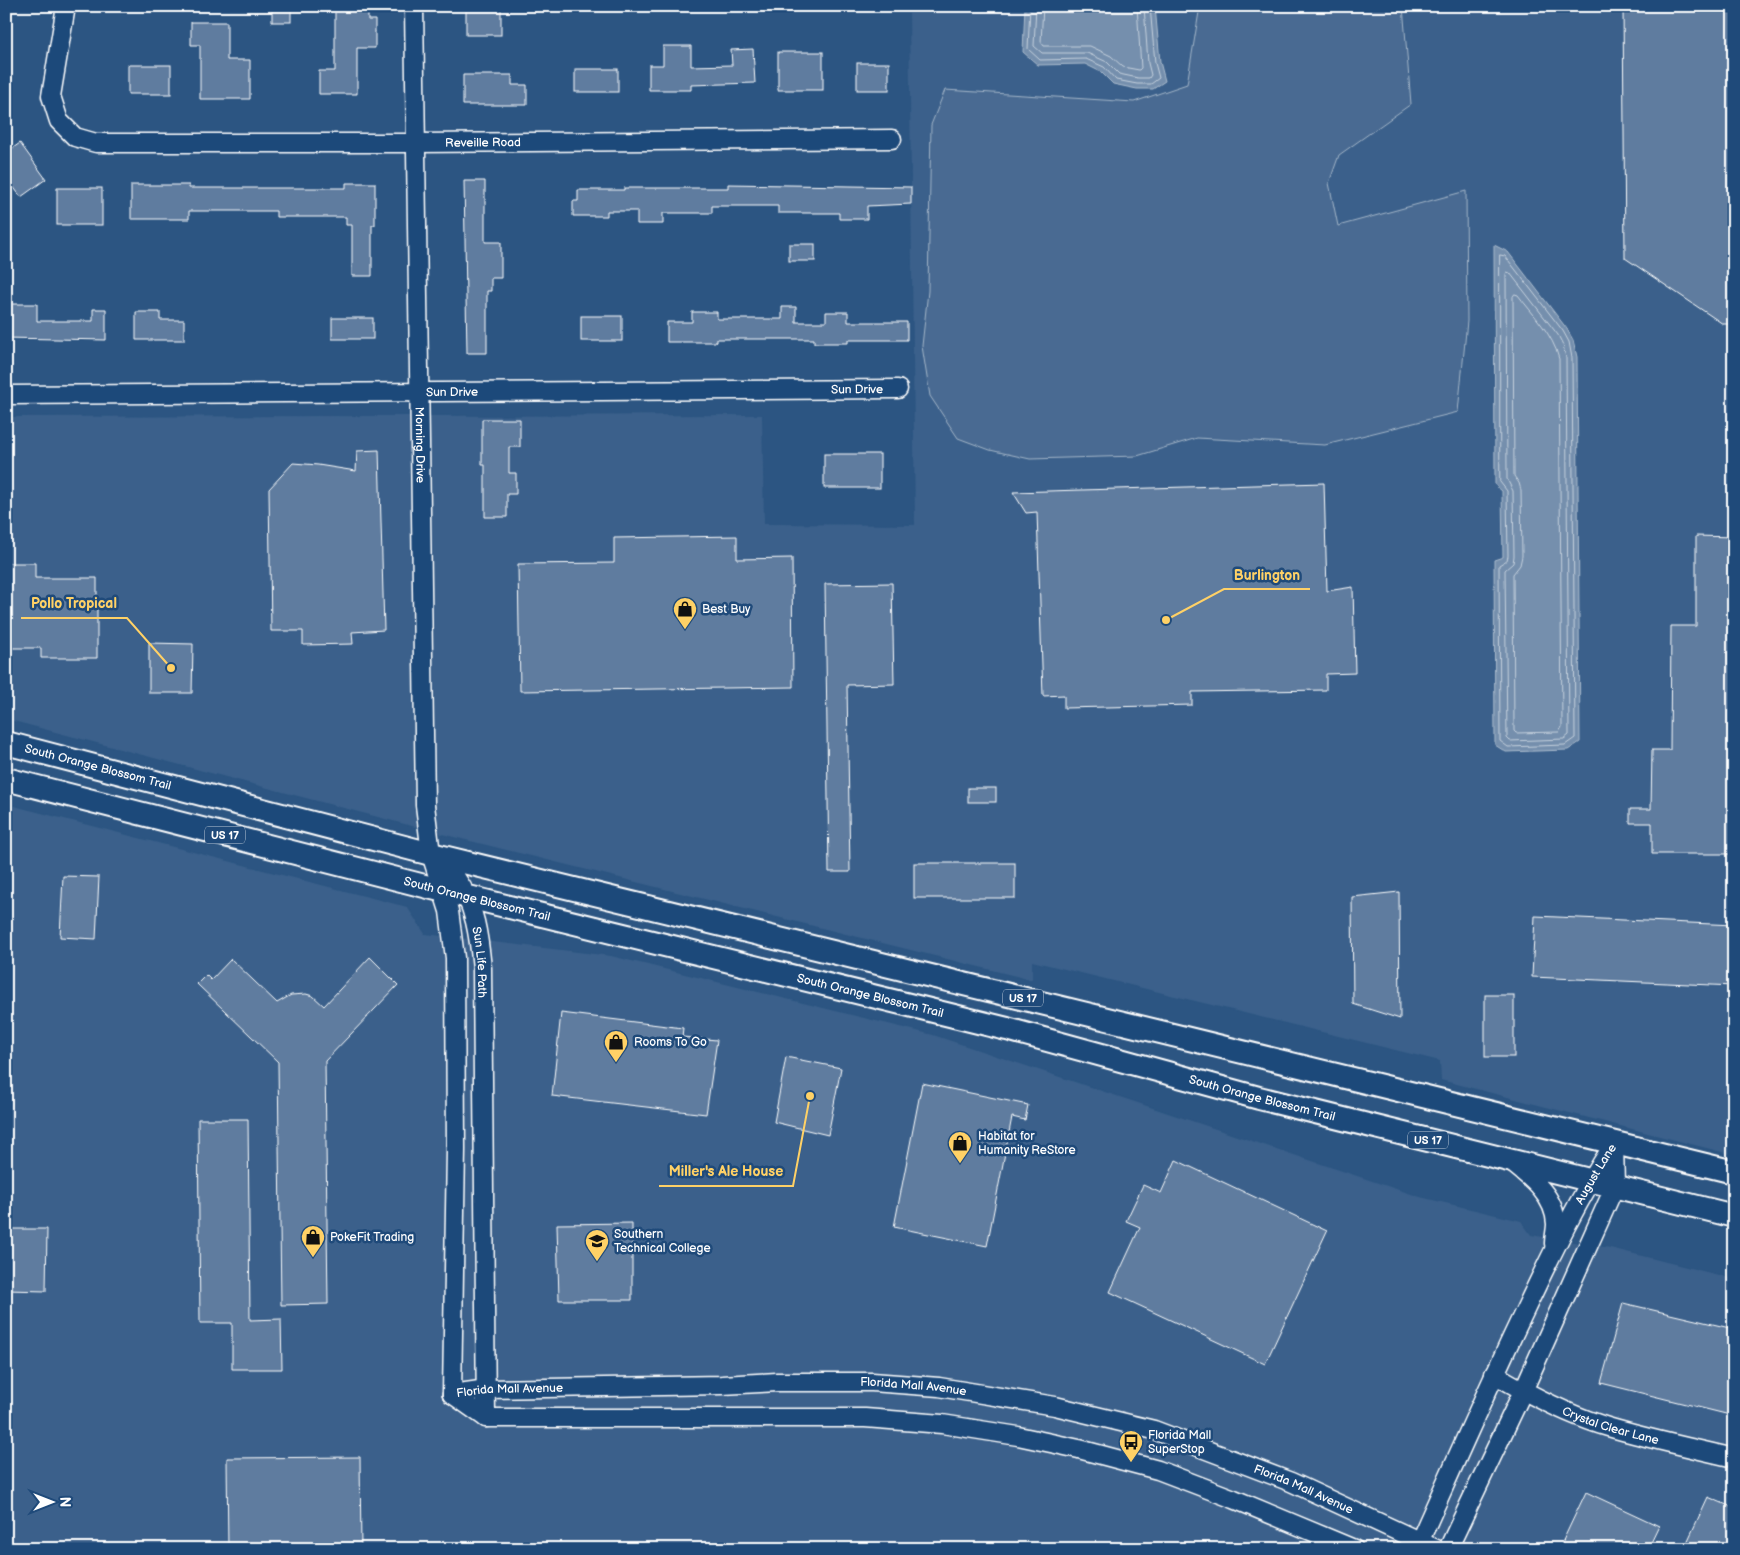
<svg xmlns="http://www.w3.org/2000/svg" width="1740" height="1555" font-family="'Balsamiq Sans',sans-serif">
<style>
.built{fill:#3b618b}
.green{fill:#486b92;stroke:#a4b5c8}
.water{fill:#748fad;stroke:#acbcce}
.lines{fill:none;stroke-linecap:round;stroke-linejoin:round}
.shore{stroke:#c7d2de;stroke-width:1}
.building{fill:#5e7c9f;stroke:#fff}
.minor-casing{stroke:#fff;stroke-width:21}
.major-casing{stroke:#fff;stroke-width:26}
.minor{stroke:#1f4a7a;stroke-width:18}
.major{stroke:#1f4a7a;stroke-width:22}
.labels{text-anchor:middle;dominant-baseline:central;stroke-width:5;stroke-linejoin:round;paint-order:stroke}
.shield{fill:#1f4a7a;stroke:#bcc9d7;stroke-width:1}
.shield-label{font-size:11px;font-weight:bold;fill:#fff}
.street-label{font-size:12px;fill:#fff;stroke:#1f4a7a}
.poi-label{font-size:12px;fill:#fff;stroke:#1f4a7a;text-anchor:start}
.leader{fill:none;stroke:#ffd166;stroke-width:2}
.callout-dot{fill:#ffd166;stroke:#1f4a7a;stroke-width:2}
.callout-label{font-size:14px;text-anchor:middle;font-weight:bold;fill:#ffd166;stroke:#1f4a7a;stroke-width:5;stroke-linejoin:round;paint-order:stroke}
</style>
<rect width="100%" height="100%" fill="#2c5582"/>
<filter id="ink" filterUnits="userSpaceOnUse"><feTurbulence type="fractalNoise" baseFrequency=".02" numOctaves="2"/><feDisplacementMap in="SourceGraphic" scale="10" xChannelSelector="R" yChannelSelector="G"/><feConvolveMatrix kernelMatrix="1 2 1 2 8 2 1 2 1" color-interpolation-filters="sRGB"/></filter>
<g filter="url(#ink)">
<g class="built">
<polygon points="909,6 1734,6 1734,1155 1441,1080 1440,1061 1032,961 1032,980 450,836 6,719 6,417 762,415 764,524 915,525"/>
<polygon points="6,804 407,907 425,934 611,956 933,1035 1420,1197 1521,1221 1531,1235 1610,1248 1734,1279 1734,1549 6,1549"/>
</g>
<polygon class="green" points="1200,6 1403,6 1411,104 1339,155 1329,183 1338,226 1466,191 1467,321 1458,412 1325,445 1197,438 1137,456 1030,459 990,450 958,438 930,396 922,346 928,291 931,125 945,90 1134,102 1187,84"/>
<g class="water">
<polygon points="1025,6 1155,6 1160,62 1165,81 1153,89 1137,89 1113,84 1101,72 1085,64 1038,65 1023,52"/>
<polygon points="1494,245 1508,252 1567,329 1573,340 1577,357 1580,742 1568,750 1506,752 1495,745 1494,560 1503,557 1502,491 1495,485"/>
</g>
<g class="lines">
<g class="shore">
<polyline points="1030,6 1028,49 1040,60 1086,59 1104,67 1116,80 1137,84 1151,84 1159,78 1155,63 1150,6"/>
<polyline points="1036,6 1034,46 1042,53 1087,53 1107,62 1119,74 1138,78 1149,78 1151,75 1148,63 1144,6"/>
<polyline points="1043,6 1041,42 1044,46 1090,46 1111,56 1123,67 1139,70 1141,68 1137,6"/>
<polygon points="1500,255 1505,256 1563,331 1569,342 1572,358 1575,738 1565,745 1508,747 1500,741 1499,565 1507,560 1508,556 1507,491 1500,482"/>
<polygon points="1507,272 1510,273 1558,335 1563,345 1566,358 1569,735 1564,739 1510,741 1507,738 1505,570 1513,563 1514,556 1513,491 1507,479 1506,275"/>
<path d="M1515,294l3,1c15,20 35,39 41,64l3,368 -3,5 -43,1 -2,-2 -1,-157 7,-9 2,-9 -1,-66 -2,-7 -5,-7 -1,-179z"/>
</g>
</g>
<g class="building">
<rect x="272" y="6" width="19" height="16"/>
<polygon points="335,6 368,6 368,20 375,20 375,48 357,48 357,94 319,94 319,71 335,71"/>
<rect x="466" y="6" width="35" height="29"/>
<polygon points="1623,6 1734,6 1734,324 1723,324 1625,258"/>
<polygon points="191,22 227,22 227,60 250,60 250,99 200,99 200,45 191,45"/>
<polygon points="663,46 691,46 691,66 732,65 731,50 753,49 755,83 691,85 691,90 649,90 649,65 663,65"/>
<rect x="778" y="52" width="45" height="38"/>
<rect x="857" y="63" width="32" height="27"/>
<rect x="128" y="65" width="43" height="29"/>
<rect x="575" y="69" width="43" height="23"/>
<polygon points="463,75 512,75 512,85 527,85 527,105 463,105"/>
<polygon points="20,143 46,179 21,197 6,177 6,153"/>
<polygon points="464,181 485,181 485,242 501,242 501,278 491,278 491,291 487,291 487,353 467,353"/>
<polygon points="346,183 375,183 375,225 372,225 372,276 352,276 352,225 346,225 346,217 276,217 276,211 189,211 189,219 131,219 131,185 189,185 189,188 346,188"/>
<polygon points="728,184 911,187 911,204 867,206 867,219 839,219 839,213 778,213 778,206 712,206 712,213 663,213 663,224 637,224 637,211 607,211 607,216 573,216 573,201 578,201 578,190 624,190 624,188 728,188"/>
<rect x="57" y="188" width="45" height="37"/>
<rect x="789" y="244" width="26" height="17"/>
<polygon points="6,304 37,304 37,321 93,321 93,309 106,309 106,340 6,338"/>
<polygon points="782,307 796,307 796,322 826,322 826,312 848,312 848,322 907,322 907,340 848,340 848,343 814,343 814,339 717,339 717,342 667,342 667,322 692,322 692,312 717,312 717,319 782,319"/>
<polygon points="136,312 160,312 160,320 184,320 184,340 136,340"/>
<rect x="581" y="316" width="41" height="25"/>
<rect x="332" y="318" width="41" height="21"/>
<polygon points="482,419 520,419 520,447 509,447 509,473 516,473 516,494 507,494 507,517 485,517 485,465 482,465"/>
<polygon points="379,450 384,630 352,632 353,644 303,645 303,631 271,631 269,489 293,463 318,465 356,471 357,451"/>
<rect x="824" y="454" width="56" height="34"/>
<polygon points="1324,483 1327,591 1353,587 1355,673 1326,674 1326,690 1192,692 1192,705 1064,708 1064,695 1043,696 1037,512 1026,513 1013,492"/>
<polygon points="737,536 737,559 792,558 793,687 520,691 518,564 614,563 614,538"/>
<polygon points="1696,536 1734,537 1734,854 1652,854 1652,823 1630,823 1630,809 1651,809 1652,750 1670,750 1671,626 1696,626"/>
<polygon points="6,563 35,563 35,578 97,578 97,658 41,658 41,648 6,648"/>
<polygon points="892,583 894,684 847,685 850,872 829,872 825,584"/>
<polygon points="149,643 193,644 192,693 149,693"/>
<rect x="968" y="788" width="28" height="14"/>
<rect x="914" y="863" width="101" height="35"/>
<polygon points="63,876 99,877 96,939 60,937"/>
<polygon points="1399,892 1400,1019 1353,1004 1352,897"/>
<polygon points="1535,916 1734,925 1734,986 1532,977"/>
<polygon points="370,957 398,985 325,1061 328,1304 281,1305 278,1062 197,984 206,975 211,980 231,959 277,1003 291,995 306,994 313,996 324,1006"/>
<rect x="1485" y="995" width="29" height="62"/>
<polygon points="561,1013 683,1028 682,1037 717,1040 706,1114 552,1096"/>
<polygon points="786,1057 841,1068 828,1135 774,1122"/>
<polygon points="922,1083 1028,1105 1025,1120 1012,1117 987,1246 894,1227"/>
<polygon points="198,1119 248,1119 250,1320 281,1319 282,1369 232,1369 232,1323 200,1323"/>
<polygon points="1176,1160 1327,1231 1265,1364 1110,1292 1140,1227 1126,1221 1143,1185 1161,1193"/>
<polygon points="632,1223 632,1300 559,1300 557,1224"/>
<polygon points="6,1229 47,1229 46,1291 6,1290"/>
<polygon points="1623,1303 1734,1329 1734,1416 1601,1383"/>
<polygon points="360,1457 361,1549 228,1549 227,1458"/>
<polygon points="1586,1492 1659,1526 1648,1549 1559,1549"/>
<polygon points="1708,1497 1734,1508 1734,1537 1728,1549 1684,1549"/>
</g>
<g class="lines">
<g class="minor-casing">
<g id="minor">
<path id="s1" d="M66,6l-15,90 8,25 16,16 21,6h320l476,-4"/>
<path id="s2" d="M414,6l11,799 6,49 18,57 6,47 1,191 -4,245"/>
<path id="s3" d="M6,395l892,-6"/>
<path id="s4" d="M434,856c7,7 16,14 22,22 19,26 23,60 26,90l4,450"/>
<path d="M1511,1162c20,16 44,34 45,62 0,6 -2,13 -2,20"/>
<path id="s5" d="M1494,1374c36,21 74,41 114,53 41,12 84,21 126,31"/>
<path id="s6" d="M452,1394l35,-5 235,-4 55,-3h95l67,5 116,19 99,24 137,52 145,67"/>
<polyline points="452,1394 486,1418 865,1418 942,1424 1018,1436 1079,1449 1158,1470 1234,1499 1354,1549"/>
<path id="s7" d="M1416,1549c36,-80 71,-160 109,-239 27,-57 54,-113 89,-166"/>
<polyline points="1448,1549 1523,1391 1615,1186 1614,1144"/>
</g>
</g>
<g class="major-casing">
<g id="major">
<path id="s8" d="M6,743l425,111 1303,318"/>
<path id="s9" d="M6,779l438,112 563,138 252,69 475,118"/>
</g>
</g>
<use href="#minor" class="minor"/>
<use href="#major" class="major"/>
</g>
</g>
<defs>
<g id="shop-pin" transform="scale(1.25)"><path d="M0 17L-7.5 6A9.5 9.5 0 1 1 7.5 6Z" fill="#ffd166" stroke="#1f4a7a"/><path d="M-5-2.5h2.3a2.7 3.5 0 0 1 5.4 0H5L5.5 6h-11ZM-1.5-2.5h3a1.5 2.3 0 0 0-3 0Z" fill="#111"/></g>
<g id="university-pin" transform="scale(1.25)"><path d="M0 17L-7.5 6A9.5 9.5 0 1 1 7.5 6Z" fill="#ffd166" stroke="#1f4a7a"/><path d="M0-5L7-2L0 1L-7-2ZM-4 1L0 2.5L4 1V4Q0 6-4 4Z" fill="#111"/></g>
<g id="bus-pin" transform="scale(1.25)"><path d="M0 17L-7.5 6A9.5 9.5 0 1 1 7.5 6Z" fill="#ffd166" stroke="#1f4a7a"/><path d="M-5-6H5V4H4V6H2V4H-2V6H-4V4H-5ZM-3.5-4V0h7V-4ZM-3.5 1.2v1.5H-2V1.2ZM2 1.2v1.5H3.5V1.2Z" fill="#111"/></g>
</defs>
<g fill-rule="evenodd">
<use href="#shop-pin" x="685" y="609"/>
<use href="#shop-pin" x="616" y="1042"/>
<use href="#shop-pin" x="960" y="1143"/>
<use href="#shop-pin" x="313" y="1237"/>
<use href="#university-pin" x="597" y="1241"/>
<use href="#bus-pin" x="1131" y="1442"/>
</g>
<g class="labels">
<g class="shield">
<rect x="205" y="826.5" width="40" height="17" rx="4"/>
<rect x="1003" y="989.5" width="40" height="17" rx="4"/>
<rect x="1408" y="1131.5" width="40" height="17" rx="4"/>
</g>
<g class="shield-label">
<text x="225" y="835">US 17</text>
<text x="1023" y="998">US 17</text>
<text x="1428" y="1140">US 17</text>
</g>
<g class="street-label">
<text stroke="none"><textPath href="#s1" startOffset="549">Reveille Road</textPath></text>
<text stroke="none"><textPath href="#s3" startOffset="851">Sun Drive</textPath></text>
<text stroke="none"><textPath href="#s3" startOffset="446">Sun Drive</textPath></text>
<text stroke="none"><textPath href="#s2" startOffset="439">Morning Drive</textPath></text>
<text stroke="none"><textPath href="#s8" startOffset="95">South Orange Blossom Trail</textPath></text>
<text stroke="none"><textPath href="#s9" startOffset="486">South Orange Blossom Trail</textPath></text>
<text stroke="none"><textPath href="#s4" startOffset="120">Sun Life Path</textPath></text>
<text stroke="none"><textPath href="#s9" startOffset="891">South Orange Blossom Trail</textPath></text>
<text stroke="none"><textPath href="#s9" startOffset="1296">South Orange Blossom Trail</textPath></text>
<text stroke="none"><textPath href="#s7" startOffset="416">August Lane</textPath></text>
<text stroke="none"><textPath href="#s6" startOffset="462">Florida Mall Avenue</textPath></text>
<text stroke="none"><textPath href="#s6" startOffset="58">Florida Mall Avenue</textPath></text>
<text stroke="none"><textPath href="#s5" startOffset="128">Crystal Clear Lane</textPath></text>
<text stroke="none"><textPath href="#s6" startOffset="868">Florida Mall Avenue</textPath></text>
</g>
<g class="poi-label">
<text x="702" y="609">Best Buy</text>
<text x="634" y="1042">Rooms To Go</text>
<text x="978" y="1136">Habitat for<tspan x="978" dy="14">Humanity ReStore</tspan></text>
<text x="614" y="1234">Southern<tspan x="614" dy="14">Technical College</tspan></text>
<text x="330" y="1237">PokeFit Trading</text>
<text x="1148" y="1435">Florida Mall<tspan x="1148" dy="14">SuperStop</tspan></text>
</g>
</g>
<path class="leader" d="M1166 620L1224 589H1310M171 668L127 618H21M810 1096L793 1186H659"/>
<g class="callout-dot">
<circle cx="1166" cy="620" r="5"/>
<circle cx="171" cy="668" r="5"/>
<circle cx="810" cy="1096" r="5"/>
</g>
<g class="callout-label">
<text x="1267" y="580">Burlington</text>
<text x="74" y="608">Pollo Tropical</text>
<text x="726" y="1176">Miller's Ale House</text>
</g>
<rect width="1740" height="1555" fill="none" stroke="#1f4a7a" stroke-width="25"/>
<rect x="12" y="12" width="1715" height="1530" fill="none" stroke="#fff" stroke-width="2" filter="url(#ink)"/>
<g transform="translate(52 1502) rotate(90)" stroke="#1f4a7a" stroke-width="4" paint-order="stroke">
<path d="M0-4L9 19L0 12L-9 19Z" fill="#ffffff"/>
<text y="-8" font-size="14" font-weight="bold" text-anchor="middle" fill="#ffffff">N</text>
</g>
</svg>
